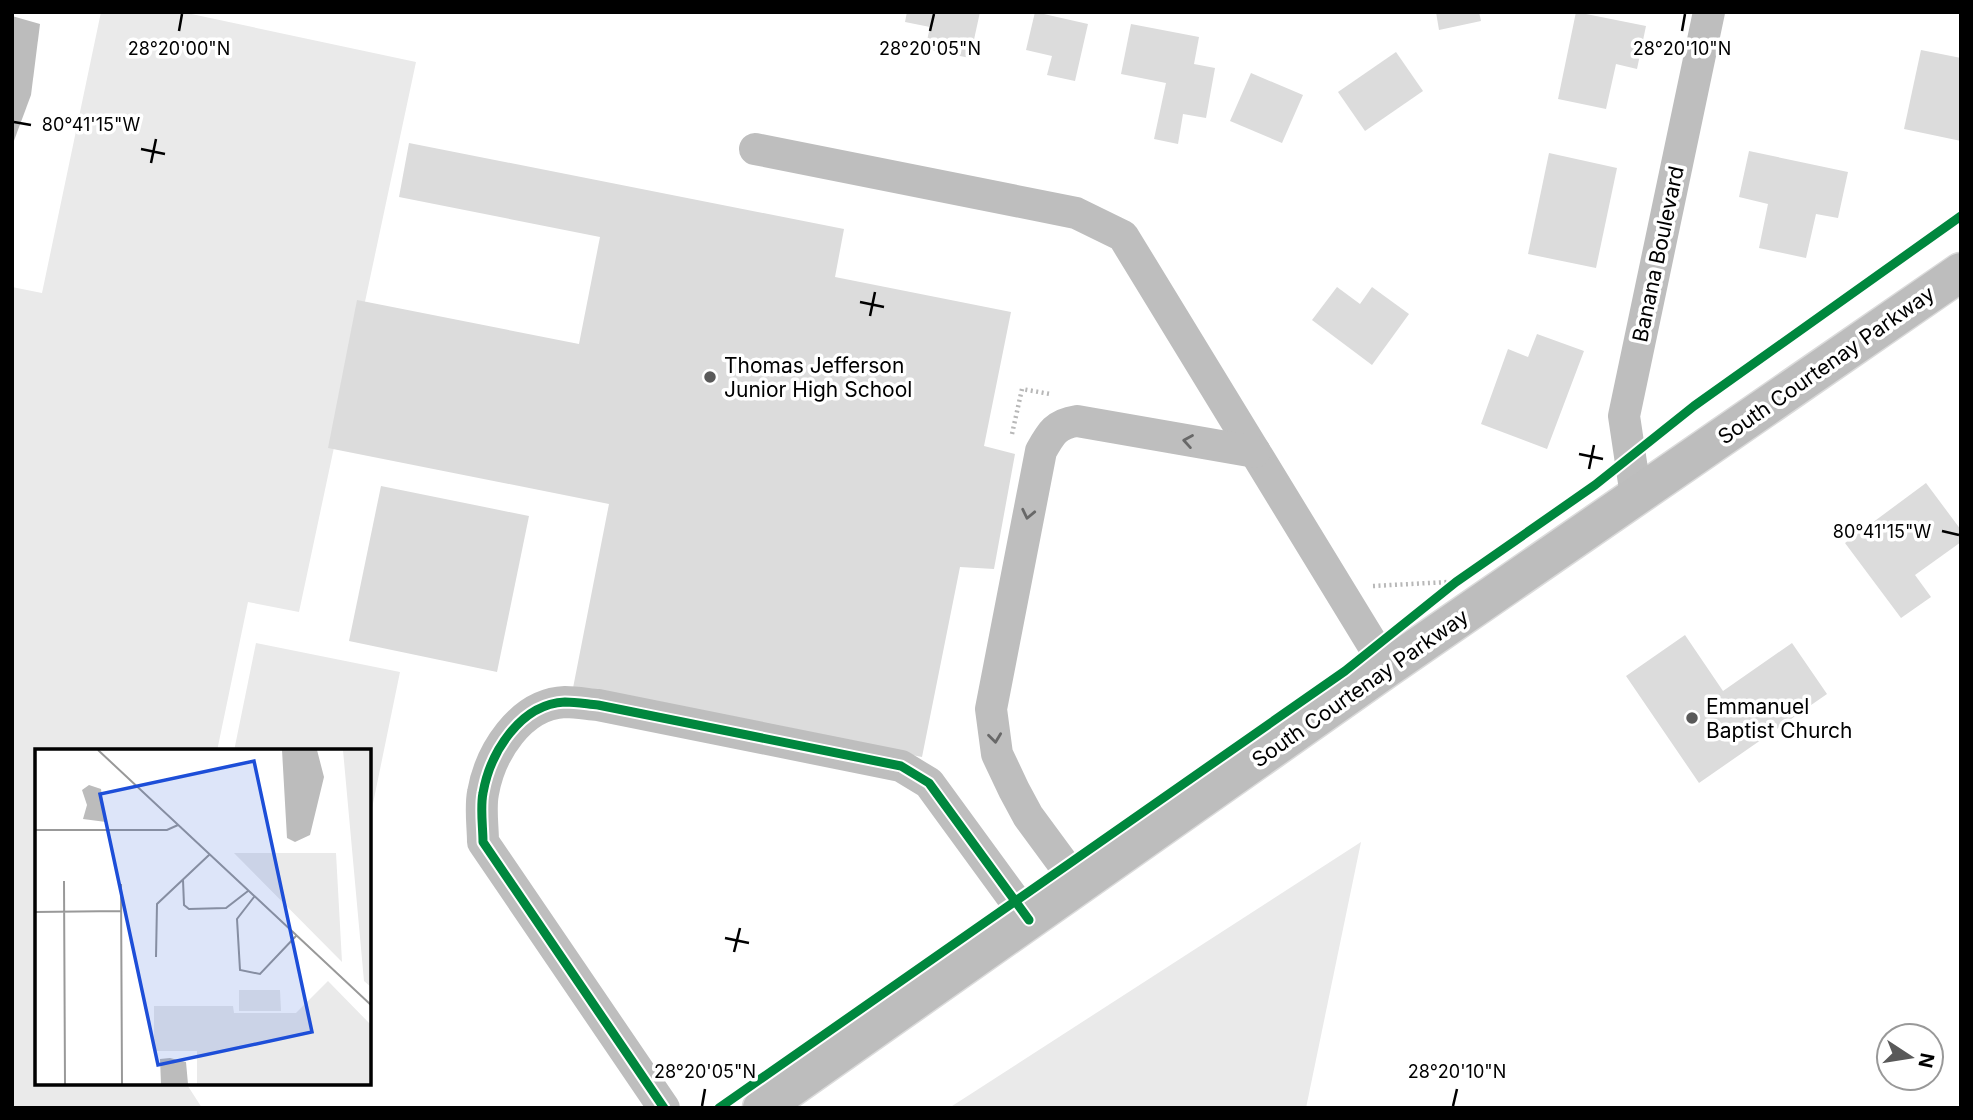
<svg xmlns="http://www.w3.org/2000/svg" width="1973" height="1120" font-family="Inter,sans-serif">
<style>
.green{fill:#eaeaea}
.water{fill:#bcbcbc}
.building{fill:#dcdcdc}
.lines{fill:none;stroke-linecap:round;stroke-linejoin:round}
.major-casing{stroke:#dbdbdb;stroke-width:41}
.path{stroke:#b8b8b8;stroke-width:4.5;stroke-dasharray:2 3.5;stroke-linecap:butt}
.minor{stroke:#bebebe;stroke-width:32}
.major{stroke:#bdbdbd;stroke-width:38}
.cycleway-casing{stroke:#fff;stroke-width:13}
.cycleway{stroke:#00873e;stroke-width:9}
.oneway{stroke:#686868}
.ticks{fill:none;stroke:#000;stroke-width:2.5}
.poi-dot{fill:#595959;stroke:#fff;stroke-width:2.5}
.labels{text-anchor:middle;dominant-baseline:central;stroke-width:7;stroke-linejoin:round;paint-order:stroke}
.street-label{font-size:21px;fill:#000;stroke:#fff}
.poi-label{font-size:21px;fill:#000;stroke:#fff;text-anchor:start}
.inset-road{fill:none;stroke:#999;stroke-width:2}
.view{fill:#1d4ed8;fill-opacity:0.15;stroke:#1d4ed8;stroke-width:3.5}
.inset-edge{fill:none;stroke:#000;stroke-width:3.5}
.ticks-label{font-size:18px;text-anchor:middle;fill:#000;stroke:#fff;stroke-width:7;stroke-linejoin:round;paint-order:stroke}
</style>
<rect width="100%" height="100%" fill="#fff"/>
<g class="green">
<polygon points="101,12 182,12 416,62 299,612 248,602 217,751 37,751 37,1083 186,1083 202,1108 12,1108 12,287 42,293"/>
<polygon points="256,643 400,672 369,823 369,751 234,751"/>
<polygon points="1361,842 1306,1108 949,1108"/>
</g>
<polygon class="water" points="12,16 40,24 31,95 12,146"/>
<g class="building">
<polygon points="907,12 980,12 970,58 925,49 930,27 905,22"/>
<polygon points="1035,12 1088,24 1075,81 1047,75 1052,56 1026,50"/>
<polygon points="1436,12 1479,12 1481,21 1439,30"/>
<polygon points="1576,12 1646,26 1637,69 1616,64 1606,109 1558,99"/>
<polygon points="1131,24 1199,37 1194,64 1215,68 1206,118 1183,114 1178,144 1154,139 1166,83 1121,74"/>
<polygon points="1921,50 1961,58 1961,141 1904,129"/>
<polygon points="1396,52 1423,91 1365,131 1338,92"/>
<polygon points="1251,73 1303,95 1282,143 1230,121"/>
<polygon points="409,143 844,229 835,277 1011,312 984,446 1015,454 994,569 960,567 922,757 573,688 609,504 328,448 357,300 579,344 600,237 399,197"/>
<polygon points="1749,151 1848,172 1838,218 1816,214 1806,258 1759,248 1768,204 1739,197"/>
<polygon points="1549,153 1617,168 1596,268 1528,254"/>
<polygon points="1337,287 1360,304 1372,287 1409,314 1372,365 1312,320"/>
<polygon points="1537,334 1584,351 1547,449 1481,424 1508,349 1528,357"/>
<polygon points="1926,483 1961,530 1961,542 1915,575 1931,597 1901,618 1845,543"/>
<polygon points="381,486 529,516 497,672 349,641"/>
<polygon points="1685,635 1723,691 1792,643 1827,694 1699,783 1626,676"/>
</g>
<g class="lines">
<g class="major-casing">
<polyline id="major" points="762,1108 1387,668 1961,272"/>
</g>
<g class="path">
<polyline points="1012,434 1022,389 1050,394"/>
<polyline points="1373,586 1448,582"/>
</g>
<g class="minor">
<polyline points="755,149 1076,213 1123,236 1387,668"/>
<polyline points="1636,496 1624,416 1709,12"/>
<path d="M1078,884l-50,-68 -14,-26 -17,-36 -6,-45 50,-258c10,-18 15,-27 36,-30l178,31"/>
<path d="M664,1108l-181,-266c0,-15 -3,-34 0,-49 7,-40 37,-89 82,-91 11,0 22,2 33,3l303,61 28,17 100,137"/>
</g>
<use href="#major" class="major"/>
<g class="cycleway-casing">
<g id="cycleway">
<path d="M664,1108l-181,-266c0,-15 -3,-34 0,-49 7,-40 37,-89 82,-91 11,0 22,2 33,3l303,61 28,17 100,137"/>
<polyline points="719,1108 1345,671 1456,582 1595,485 1694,406 1961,216"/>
</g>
</g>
<use href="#cycleway" class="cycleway"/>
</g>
<defs><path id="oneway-chevron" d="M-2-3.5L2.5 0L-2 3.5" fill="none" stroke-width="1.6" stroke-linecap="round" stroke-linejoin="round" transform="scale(1.75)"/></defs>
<g class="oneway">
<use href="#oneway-chevron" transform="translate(1188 441) rotate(-170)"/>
<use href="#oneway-chevron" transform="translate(1028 514) rotate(102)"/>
<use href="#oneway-chevron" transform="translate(995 738) rotate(83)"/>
</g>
<path class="ticks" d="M179,31l3,-17M930,31l4,-17M1682,31l3,-17M14,122l17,3M141,149l24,5M151,163l5,-24M860,302l24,5M870,316l5,-24M1579,454l24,5M1589,469l5,-24M1942,531l17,4M725,938l24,5M734,952l6,-24M702,1106l3,-17M1453,1106l4,-17"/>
<g class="poi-dot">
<circle cx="710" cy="377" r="7"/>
<circle cx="1692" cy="718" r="7"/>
</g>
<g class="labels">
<g class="street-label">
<text transform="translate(1658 254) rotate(-78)">Banana Boulevard</text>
<text transform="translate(1826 365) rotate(-35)">South Courtenay Parkway</text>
<text transform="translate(1360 688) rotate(-35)">South Courtenay Parkway</text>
</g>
<g class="poi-label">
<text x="724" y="365">Thomas Jefferson<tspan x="724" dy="24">Junior High School</tspan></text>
<text x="1706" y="706">Emmanuel<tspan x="1706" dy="24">Baptist Church</tspan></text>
</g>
</g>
<g transform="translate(35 749)">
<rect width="336" height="336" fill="#fff"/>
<path d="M308,1h28v237l-7,-6zM199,104h102l6,109zM293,232l43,44v59h-174v-33h-43v-45h79l1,7h62zM204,241h41l1,21h-42z" fill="#eaeaea"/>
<path d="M247,1h35l7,27 -14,58 -15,7 -8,-4zM54,36l12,4 5,33 -23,-3 4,-14 -5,-15zM135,309l16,4 2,22h-27l-1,-25z" fill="#bcbcbc"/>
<path class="inset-road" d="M63,1l273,255M0,81h132l11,-5M148,131l1,25 5,4 37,-1 22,-17M29,132l1,203M86,135l1,200M219,148l-17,22 3,51 20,4 36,-38M0,163l86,-1M121,208l1,-53 52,-49"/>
<path class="view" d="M219,12l58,271 -154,33 -58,-271z"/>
<rect width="336" height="336" class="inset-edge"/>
</g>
<g class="ticks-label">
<text x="179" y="55">28°20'00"N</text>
<text x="930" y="55">28°20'05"N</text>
<text x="1682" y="55">28°20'10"N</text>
<text x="91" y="131">80°41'15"W</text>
<text x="1882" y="538">80°41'15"W</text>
<text x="705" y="1078">28°20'05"N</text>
<text x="1457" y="1078">28°20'10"N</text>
</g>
<rect width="1973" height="1120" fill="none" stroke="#000000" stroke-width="28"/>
<g transform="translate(1910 1057) rotate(102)"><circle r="33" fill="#ffffff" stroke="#999999" stroke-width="2"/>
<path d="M0-5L12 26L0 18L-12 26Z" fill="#595959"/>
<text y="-10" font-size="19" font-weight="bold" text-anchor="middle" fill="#000000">N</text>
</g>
</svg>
